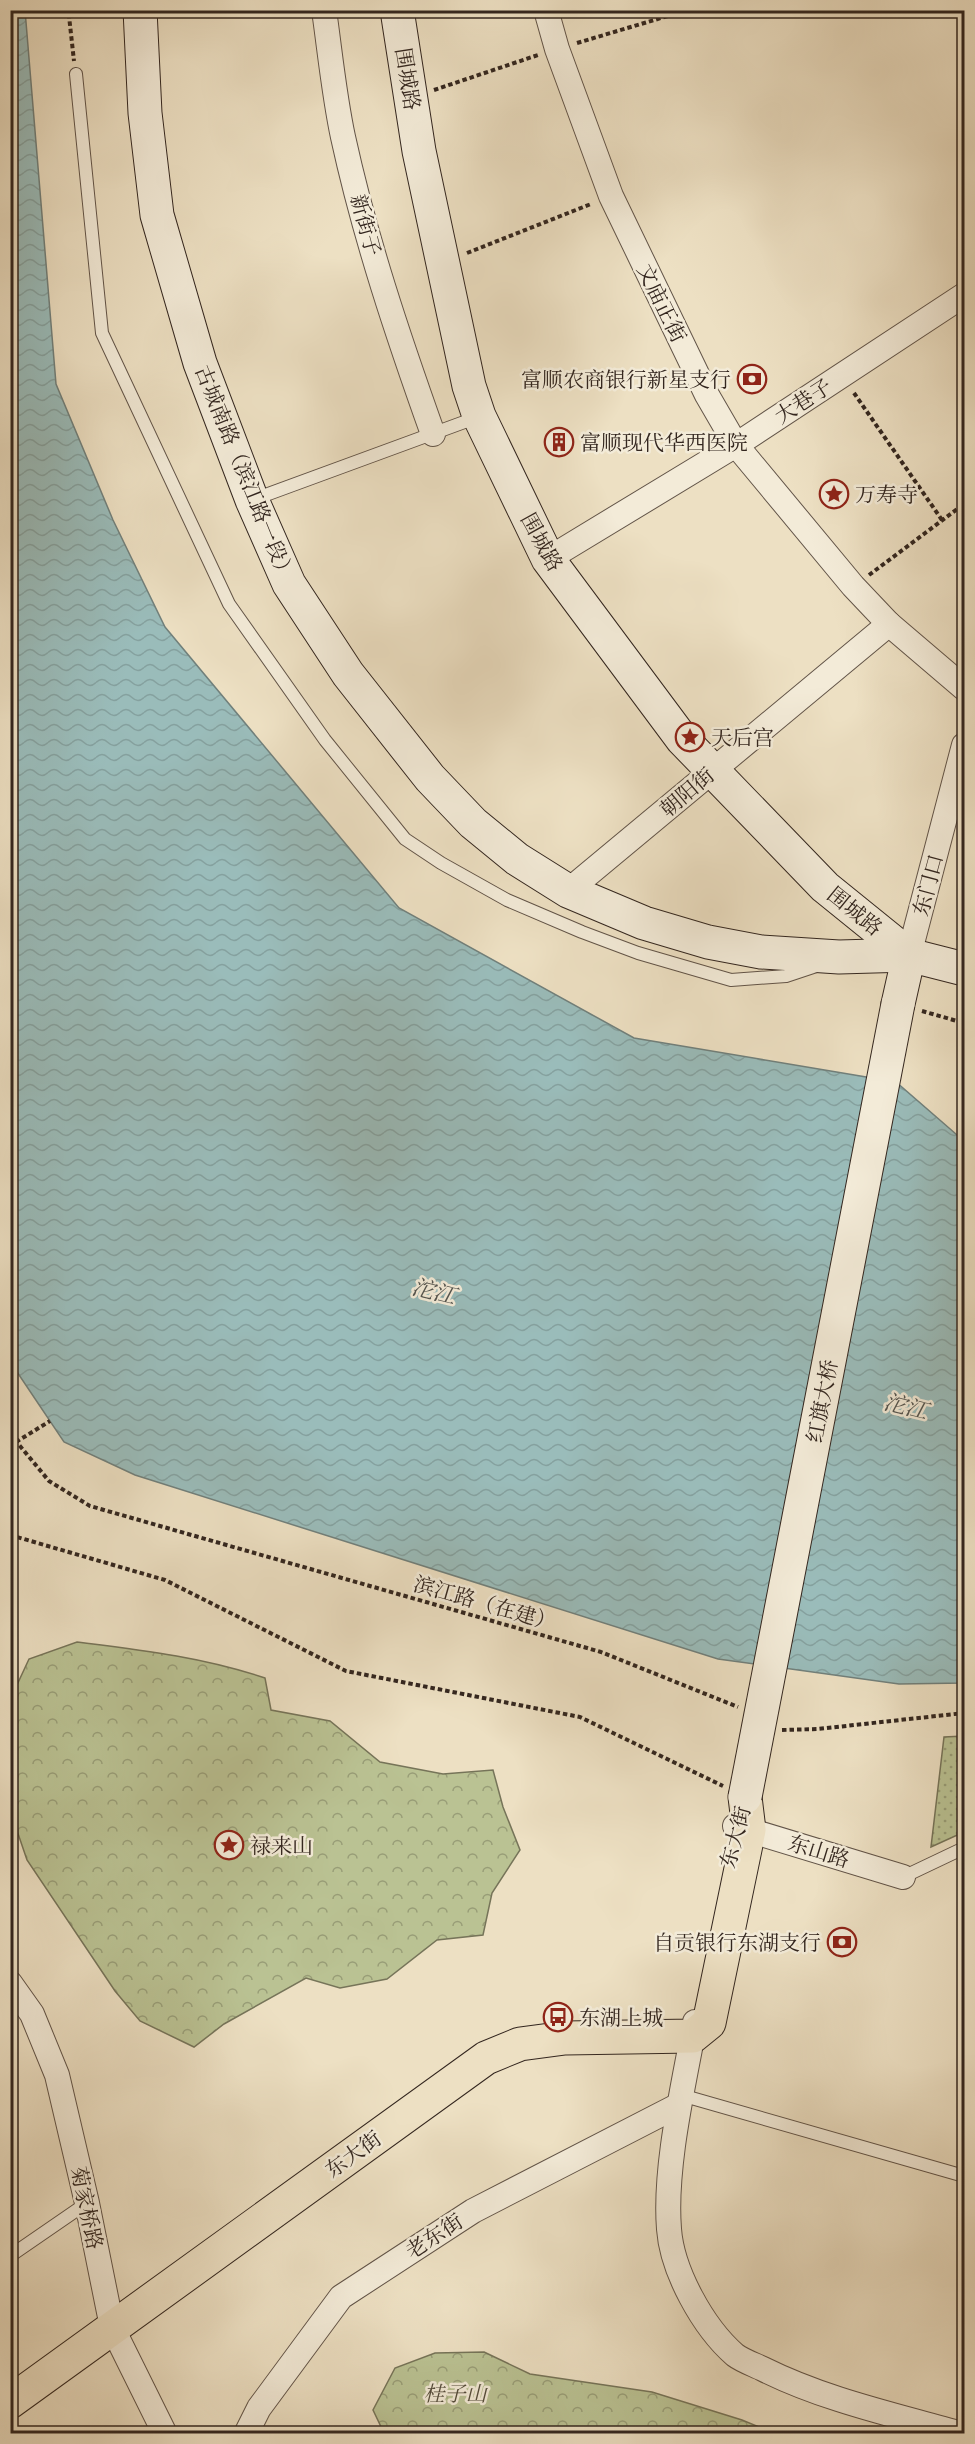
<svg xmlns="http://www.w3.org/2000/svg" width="975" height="2444" font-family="'Gentium Book Plus','Noto Serif SC',serif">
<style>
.forest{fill:url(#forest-crowns);stroke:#767459;stroke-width:1.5}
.park{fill:url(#park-dots);stroke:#767459;stroke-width:1.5}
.water{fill:url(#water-waves);stroke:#71807c;stroke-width:1.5}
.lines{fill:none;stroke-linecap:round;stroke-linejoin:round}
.lane-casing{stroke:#625448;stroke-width:14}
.street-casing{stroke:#625448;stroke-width:26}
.secondary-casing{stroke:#33261f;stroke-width:35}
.primary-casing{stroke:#33261f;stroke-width:35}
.path{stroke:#33261f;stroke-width:4;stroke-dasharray:4.5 3;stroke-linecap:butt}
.lane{stroke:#f3ebd8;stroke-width:12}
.street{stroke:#f3ebd8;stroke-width:24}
.secondary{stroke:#f3ebd8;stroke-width:33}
.primary{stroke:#ede0c3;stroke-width:33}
.secondary-bridge-casing{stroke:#33261f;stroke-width:35;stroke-linecap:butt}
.secondary-bridge{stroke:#f3ebd8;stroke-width:33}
.labels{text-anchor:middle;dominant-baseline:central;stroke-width:5;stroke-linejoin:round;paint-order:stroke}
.street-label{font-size:21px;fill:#33261f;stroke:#f3ebd8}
.poi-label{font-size:21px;fill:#33261f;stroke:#f3ebd8;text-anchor:start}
.park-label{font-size:21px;font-style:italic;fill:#554d3c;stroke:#f3ebd8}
.water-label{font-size:22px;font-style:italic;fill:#52534e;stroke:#f3ebd8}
</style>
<defs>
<pattern id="forest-crowns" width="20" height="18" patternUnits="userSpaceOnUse" patternTransform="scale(1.5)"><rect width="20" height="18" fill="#bac293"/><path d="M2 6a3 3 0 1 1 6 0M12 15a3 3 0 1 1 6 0" fill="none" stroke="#989d77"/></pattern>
<pattern id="park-dots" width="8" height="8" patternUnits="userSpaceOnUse" patternTransform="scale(1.5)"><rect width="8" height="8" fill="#bac293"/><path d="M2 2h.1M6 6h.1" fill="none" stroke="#989d77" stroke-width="1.8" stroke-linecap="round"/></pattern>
<pattern id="water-waves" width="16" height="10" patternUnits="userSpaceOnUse" patternTransform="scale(1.5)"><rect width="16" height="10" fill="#9abcba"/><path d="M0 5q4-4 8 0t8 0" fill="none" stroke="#85a19f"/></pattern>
</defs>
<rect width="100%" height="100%" fill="#ede0c3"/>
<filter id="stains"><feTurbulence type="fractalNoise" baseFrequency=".00333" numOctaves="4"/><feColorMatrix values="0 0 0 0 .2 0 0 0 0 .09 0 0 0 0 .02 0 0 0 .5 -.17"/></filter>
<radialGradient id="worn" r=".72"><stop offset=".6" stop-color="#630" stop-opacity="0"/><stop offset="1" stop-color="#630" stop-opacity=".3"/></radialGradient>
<g class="forest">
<path d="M77,1642c64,8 126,15 188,36l6,32 59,11 50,41 63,12 50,-4 10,37 17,43 -28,43 -9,42 -46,5 -50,39 -47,9 -34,-10 -82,46 -30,23 -54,-26 -25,-30 -88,-131 -16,-47 -1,-113 19,-41z"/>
<polygon points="484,2352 530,2374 652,2392 742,2420 774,2433 384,2433 373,2410 395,2368 435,2353"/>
</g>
<polygon class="park" points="964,1736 964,1832 931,1847 944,1737"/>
<polygon class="water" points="25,10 56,384 113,520 165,627 399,908 634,1038 896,1082 964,1141 964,1683 899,1684 718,1659 135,1475 64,1442 11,1363 10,11"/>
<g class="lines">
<g class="lane-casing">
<g id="lane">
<polyline points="76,74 102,333 229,604 325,740 405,839 441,863 507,900 582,932 638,953 731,980 786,976 816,966"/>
<polyline points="252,500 478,417"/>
<polyline points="903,1877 964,1848"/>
<polyline points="681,2095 964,2176"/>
<polyline points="10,2256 87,2203"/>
</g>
</g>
<g class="street-casing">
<g id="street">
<path d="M324,10c6,42 10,85 19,127 22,101 55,199 90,297"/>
<polyline points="546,10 557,49 611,196 707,395 736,445 853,586 889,624 964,688"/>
<polyline points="548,559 736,445 964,295"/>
<polyline points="568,891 889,624"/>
<polyline points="909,955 964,745"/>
<polyline points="735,1826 903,1877"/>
<polyline points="10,1983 32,2014 57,2075 87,2203 112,2327 165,2434"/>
<path d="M695,2022c-11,62 -31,144 -26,207 3,42 34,98 66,126 8,6 20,10 28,14 62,31 132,46 198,65"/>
<polyline points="246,2434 259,2408 341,2297 473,2211 679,2105"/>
</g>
</g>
<g class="secondary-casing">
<g id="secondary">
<polyline points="140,10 145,113 157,215 200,363 252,500 289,584 348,674 430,778 473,823 517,859 568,891 644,923 708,942 761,952 839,957 909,955 964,969"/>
<polyline points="397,10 419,151 469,386 479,416 548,559 682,739 825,887 909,955"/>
<polyline points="898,1004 909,955"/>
</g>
</g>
<g class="primary-casing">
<polyline id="primary" points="10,2402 486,2058 520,2044 565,2038 693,2036 709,2023 749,1830 745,1797"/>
</g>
<g class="path">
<polyline points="53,10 69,16 74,61"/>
<polyline points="577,43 688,10"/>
<polyline points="434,90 538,55"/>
<polyline points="467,253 591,204"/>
<polyline points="854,393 942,520"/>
<polyline points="869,575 964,504"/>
<polyline points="922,1011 964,1023"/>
<polyline points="10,1434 49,1481 90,1506 601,1652 738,1707"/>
<polyline points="16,1442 50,1421"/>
<polyline points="10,1535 165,1580 346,1671 580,1717 723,1786"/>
<polyline points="782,1730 818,1729 964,1713"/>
</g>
<use href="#lane" class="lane"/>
<use href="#street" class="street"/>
<use href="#secondary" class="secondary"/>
<use href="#primary" class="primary"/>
<g class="secondary-bridge-casing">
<polyline id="secondary-bridge" points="745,1797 898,1004"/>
</g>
<use href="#secondary-bridge" class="secondary-bridge"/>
</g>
<defs>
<g id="bank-ring" transform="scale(1.5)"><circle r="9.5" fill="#f3ebd8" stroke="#8f2418" stroke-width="1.5"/><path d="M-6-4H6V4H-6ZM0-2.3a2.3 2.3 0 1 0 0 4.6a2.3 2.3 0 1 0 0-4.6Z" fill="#8f2418"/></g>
<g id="building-ring" transform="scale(1.5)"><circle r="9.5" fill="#f3ebd8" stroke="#8f2418" stroke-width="1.5"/><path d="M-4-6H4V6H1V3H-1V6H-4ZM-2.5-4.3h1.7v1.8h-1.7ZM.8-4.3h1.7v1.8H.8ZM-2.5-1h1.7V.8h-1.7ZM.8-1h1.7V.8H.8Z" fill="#8f2418"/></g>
<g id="sight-ring" transform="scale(1.5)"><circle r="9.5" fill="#f3ebd8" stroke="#8f2418" stroke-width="1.5"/><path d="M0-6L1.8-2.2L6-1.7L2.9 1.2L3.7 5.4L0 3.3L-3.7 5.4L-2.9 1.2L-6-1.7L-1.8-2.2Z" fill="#8f2418"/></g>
<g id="bus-ring" transform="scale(1.5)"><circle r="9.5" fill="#f3ebd8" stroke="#8f2418" stroke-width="1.5"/><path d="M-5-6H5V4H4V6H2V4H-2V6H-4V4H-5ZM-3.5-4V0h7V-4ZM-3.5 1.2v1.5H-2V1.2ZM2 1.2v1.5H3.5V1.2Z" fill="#8f2418"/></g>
</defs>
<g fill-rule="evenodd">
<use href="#bank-ring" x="752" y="379"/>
<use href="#building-ring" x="559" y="442"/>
<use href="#sight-ring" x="834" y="494"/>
<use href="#sight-ring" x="690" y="737"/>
<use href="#sight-ring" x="229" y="1845"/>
<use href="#bank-ring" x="842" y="1942"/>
<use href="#bus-ring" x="558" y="2017"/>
</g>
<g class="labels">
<g class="street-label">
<text transform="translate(408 79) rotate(81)">围城路</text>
<text transform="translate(366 225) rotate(75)">新街子</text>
<text transform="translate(662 303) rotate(64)">文庙正街</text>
<text transform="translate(803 401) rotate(-33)">大巷子</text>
<text transform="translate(245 473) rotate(68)">古城南路（滨江路一段）</text>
<text transform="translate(542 542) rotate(61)">围城路</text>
<text transform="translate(687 792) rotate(-40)">朝阳街</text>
<text transform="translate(928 885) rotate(-75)">东门口</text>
<text transform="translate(855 911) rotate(39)">围城路</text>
<text transform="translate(822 1401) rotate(-79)">红旗大桥</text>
<text transform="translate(485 1603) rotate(16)">滨江路（在建）</text>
<text transform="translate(735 1837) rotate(-75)">东大街</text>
<text transform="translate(819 1851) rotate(17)">东山路</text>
<text transform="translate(353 2154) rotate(-36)">东大街</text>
<text transform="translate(87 2208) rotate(78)">菊家桥路</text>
<text transform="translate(434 2236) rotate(-33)">老东街</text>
</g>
<g class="poi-label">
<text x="731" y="379" text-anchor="end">富顺农商银行新星支行</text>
<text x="580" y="442">富顺现代华西医院</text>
<text x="855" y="494">万寿寺</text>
<text x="711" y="737">天后宫</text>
<text x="250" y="1845">禄来山</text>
<text x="821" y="1942" text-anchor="end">自贡银行东湖支行</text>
<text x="579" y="2017">东湖上城</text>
</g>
<g class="park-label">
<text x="455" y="2393">桂子山</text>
</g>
<g class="water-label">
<text transform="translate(434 1291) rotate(14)">沱江</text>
<text transform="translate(906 1406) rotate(14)">沱江</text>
</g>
</g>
<rect width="975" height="2444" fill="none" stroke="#ede0c3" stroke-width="36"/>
<rect x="12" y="12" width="951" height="2420" fill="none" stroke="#33261f" stroke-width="3"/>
<rect x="18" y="18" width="939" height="2408" fill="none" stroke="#33261f" stroke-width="1.5"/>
<rect width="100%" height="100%" filter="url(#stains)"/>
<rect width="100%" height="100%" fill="url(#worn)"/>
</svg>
